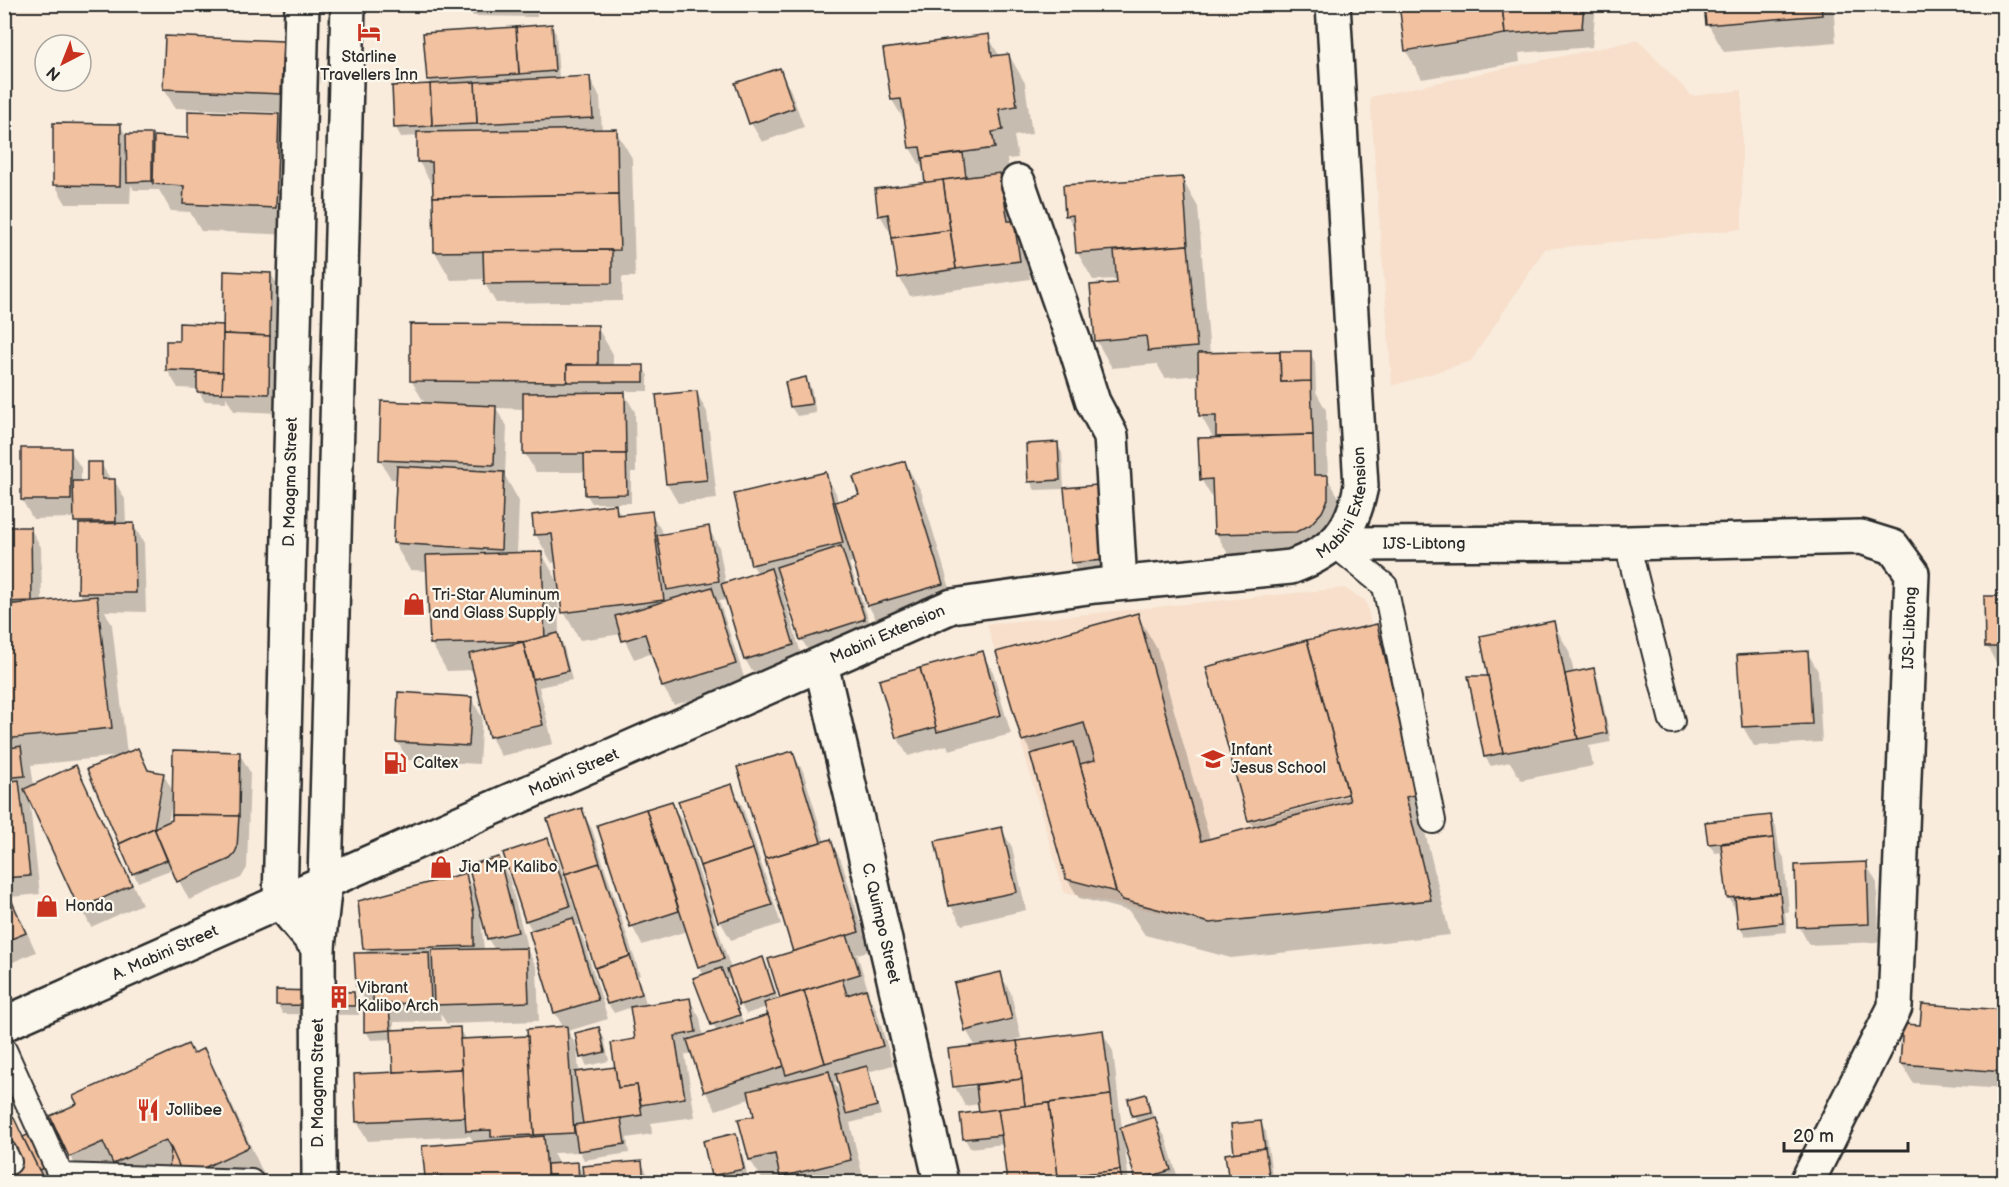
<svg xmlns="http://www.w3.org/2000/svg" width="2009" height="1187" font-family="'Balsamiq Sans',sans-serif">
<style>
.built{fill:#f7dfcb}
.shadow{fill:#0003;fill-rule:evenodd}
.building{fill:#f1c1a0;stroke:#2b2b2b;stroke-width:1.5}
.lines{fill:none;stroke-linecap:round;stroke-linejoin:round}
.service-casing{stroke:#2b2b2b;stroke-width:28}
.minor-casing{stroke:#2b2b2b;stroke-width:38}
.tertiary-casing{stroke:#2b2b2b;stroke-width:38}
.primary-casing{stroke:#2b2b2b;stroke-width:38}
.service{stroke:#fbf7ec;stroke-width:24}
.minor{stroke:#fbf7ec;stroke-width:33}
.tertiary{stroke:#fbf7ec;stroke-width:33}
.primary{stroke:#fbf7ec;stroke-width:33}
.labels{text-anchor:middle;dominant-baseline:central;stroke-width:4.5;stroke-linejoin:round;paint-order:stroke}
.poi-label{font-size:16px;fill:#2b2b2b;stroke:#fbf7ec;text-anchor:start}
.street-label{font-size:16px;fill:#2b2b2b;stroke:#fbf7ec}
</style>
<rect width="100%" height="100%" fill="#f9ecdd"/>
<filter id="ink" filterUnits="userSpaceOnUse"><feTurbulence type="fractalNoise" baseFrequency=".0167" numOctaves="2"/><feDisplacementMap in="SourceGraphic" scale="12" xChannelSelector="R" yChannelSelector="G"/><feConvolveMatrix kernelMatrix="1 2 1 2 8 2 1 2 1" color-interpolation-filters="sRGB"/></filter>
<g filter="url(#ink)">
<g class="built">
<polygon points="1638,40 1692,96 1742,90 1742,229 1545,249 1471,361 1392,386 1370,97"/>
<polygon points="1344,588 1366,601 1431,900 1210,923 1064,893 987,624"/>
</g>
<g class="shadow">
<polygon points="56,4 142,4 141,10"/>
<polygon points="467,4 538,4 537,17 473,16"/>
<polygon points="540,4 583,4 583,7 541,6"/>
<polygon points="1401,4 1596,4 1592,47 1519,53 1520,62 1422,79 1406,51"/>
<polygon points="1706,4 1833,4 1836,42 1724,52 1708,24"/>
<polygon points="551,25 556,34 559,79 590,78 600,97 602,131 616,131 632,158 635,277 622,277 622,301 496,303 485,284 485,279 451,280 435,252 434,188 419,162 418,136 401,137 396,128 393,88 432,86 428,79"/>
<polygon points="988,36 1000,57 1009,55 1025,83 1032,134 1014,136 1018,158 1007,159 1010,176 1001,177 1010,193 1015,226 1024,241 1030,279 910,296 899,277 892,234 891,234 880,215 927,184 926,175 910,148 907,125 892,100"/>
<polygon points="282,43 293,62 291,113 175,108 164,89"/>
<polygon points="779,70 790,89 804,127 762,142 751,123"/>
<polygon points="279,116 294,143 291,235 201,231 190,212 171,211 159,190 134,190 131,185 130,204 66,204 55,185 120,125 128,139 151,135 156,143 189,139"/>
<polygon points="1182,179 1198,207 1210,355 1310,353 1315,362 1316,392 1326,410 1328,479 1343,504 1326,553 1232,561 1216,533 1215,503 1201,479 1214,439 1201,416 1200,375 1165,378 1157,364 1112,368 1096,340 1118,284 1118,279 1093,280 1077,252 1076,231 1067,215"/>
<polygon points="271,274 282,293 279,413 234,411 226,397 226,402 204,401 198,389 178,388 167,370 180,342 181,325 225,327"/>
<polygon points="597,327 613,354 613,367 643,367 648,376 648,391 623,391 635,412 636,472 631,472 631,503 592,503 586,494 586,472 536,472 525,454 524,409 496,408 507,426 505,476 519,501 517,554 542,554 558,582 559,638 563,644 572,680 539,687 553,744 501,756 491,737 474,670 447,671 431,643 429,571 410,570 394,543 398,479 391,479 380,460 425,404 411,380"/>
<polygon points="806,379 811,388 816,413 797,416 791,407 787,383"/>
<polygon points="697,393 707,412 717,499 678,503 667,484 658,396"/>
<polygon points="1057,444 1062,453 1064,489 1035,490 1030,481"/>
<path d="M70,450l11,18v14l7,1 13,-19 10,16h3l11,19 1,26 7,-1 11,19 2,69 -41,-1 7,14 15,129 10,-4 13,22 13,2 11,19 65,-40 11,19 -3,96 -6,10 -52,22 -16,-31 -35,13 -5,-9 -13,-117 -89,9 3,22 42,-20 10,19 56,118 -51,23 -10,-19 -52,-111 11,97 -29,3 25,55 -32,14v-437l26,-1 11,19 1,56 41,-4 -4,-7 1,-62 -5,-12 -42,1 -11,-19zM172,802l2,20 -6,2z"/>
<polygon points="905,463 921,491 957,612 884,633 868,605 855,561 849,563 875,638 813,658 802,640 782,579 776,580 782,589 804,664 756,678 745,659 727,600 719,601 746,683 674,705 663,687 652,653 634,659 622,634 580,640 564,612 557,562 552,563 536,535 534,516 615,506 622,516 651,513 664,535 708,528 719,547 726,584 758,574 752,564 825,474 836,493 838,503 861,496"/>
<polygon points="1097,487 1107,506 1114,578 1083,581 1072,562"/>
<polygon points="1986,597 2004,597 2004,674 2002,674 1987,646"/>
<path d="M1137,614l20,35 53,191 44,-12 -4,-7 -43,-153 101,-27 69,-15 20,35 40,168 -12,3 25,103 -219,23 -86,-23 -16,-24 -50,-13 -12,-19 -35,-125 -8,-14zM1355,791l1,3 -101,27v-3z"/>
<polygon points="1553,623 1569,651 1574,673 1593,670 1598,679 1611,742 1589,746 1593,766 1521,780 1510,762 1491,766 1485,757 1489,677"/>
<polygon points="1807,652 1818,671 1822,742 1754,746 1743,727"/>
<polygon points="982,653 993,672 1011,734 949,750 947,745 908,756 897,737"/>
<polygon points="471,698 482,717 479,764 408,760 397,741"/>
<path d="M792,753l11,18 22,72 5,-2 11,19 28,91 -12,3 12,39 -2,1 9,15 17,56 -25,7 13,43 -31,8 14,59 19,-4 2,4h-121l-14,-22 -10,-40 16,-3 -4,-19 -36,12 -11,-19 -12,-38 -8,2 10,62 -44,6 1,11 -25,4 2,15 -45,7 -4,-8 -27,1 6,12 18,-1 8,14 56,-16 11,20h-222l-4,-5 48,-34 -4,-7 -102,5 -11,-19 -2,-47 40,-1 -2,-35 -22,1 -5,-9 13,-20 -4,-6h-7l-11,-19 -1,-31h12l-3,-7 100,-73 11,18 22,-34 11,18 19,74 9,17 2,53 -92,3 -7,-11 1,8 -47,1v9l65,-2 7,11 64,-3 34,-9 -9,-15 -24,-81h2l-7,-12 21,-80 11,19 22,66 -4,1 7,13 25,80 -40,12 9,16 2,26 38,-5 20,-28 -5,-33 -18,6 -6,-9 -59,-184 32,-10 11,19 48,146 -2,1 8,27 -9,3v2l52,-9 11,19 3,19 14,-4 -22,-54 9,-3 -5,-10 -12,-35 -45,14 -10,-19 -33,-100 72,-23 11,18 49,148 31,-10 6,9 10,32 3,-1 -11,-39 24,-7 -55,-185zM481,920h3l4,19 7,11h-11zM732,978l9,27 5,9 21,-7 3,9 -26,8 -18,-44zM839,1081l3,15 -8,-14z"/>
<polygon points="731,786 742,805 781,924 731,940 720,921"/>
<polygon points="1770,817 1776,826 1779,849 1784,858 1789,912 1785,912 1787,932 1745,936 1740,927 1738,914 1729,898 1724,852 1715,853 1709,844 1707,823"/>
<polygon points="1001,829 1012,847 1026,910 962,925 951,906 937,842"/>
<polygon points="1866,864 1877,883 1879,942 1809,945 1799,926"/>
<path d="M1000,974l11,19 10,45 -12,3v2l93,-11 11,19 9,78 16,-5 -4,-8 -4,-16 15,-4 5,9 4,14 12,19 13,44h-40l-13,-41h-2l5,41h-120l-5,-38 -34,4 -5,-9 16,-26 -1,-9 -15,2 -10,-19 21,-40 -10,-17zM977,1083v3l-17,2v-3z"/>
<polygon points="327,992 354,993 359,1003 359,1015 283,1014 277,1004"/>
<polygon points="1923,1006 2004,1011 2004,1089 1913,1083 1902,1064 1921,1027"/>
<polygon points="599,1029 604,1038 609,1061 587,1066 582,1057"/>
<polygon points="203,1050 219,1077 264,1175 248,1182 85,1182 63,1143 60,1144 69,1160 54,1166 57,1173 45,1179 47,1182 4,1182 4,1121 12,1118 24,1138 58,1134"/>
<polygon points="1260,1123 1266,1132 1273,1182 1230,1182 1226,1155 1236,1154"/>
<polygon points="735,1135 740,1144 748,1178 717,1182 713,1175"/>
</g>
<g class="building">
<polygon points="1399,4 1502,4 1505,34 1405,51"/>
<polygon points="1502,4 1584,4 1582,28 1505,34"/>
<polygon points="1704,4 1821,4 1822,15 1706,25"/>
<polygon points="552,24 555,71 519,74 516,27"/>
<polygon points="516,27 519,74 427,80 423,33"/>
<polygon points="989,34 992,56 1009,54 1017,106 999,109 1003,130 992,132 995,148 922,158 920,147 909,148 901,99 891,100 883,49"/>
<polygon points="165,36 283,41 281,94 163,89"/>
<polygon points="780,68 794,108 749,124 735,83"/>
<polygon points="590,76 593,118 477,124 475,82"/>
<polygon points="475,82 477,124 432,126 430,84"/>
<polygon points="430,84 432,126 394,128 392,86"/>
<polygon points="188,111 279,114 276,208 183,204 184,186 153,184 154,136 188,138"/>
<polygon points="53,123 121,124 120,186 53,185"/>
<polygon points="617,129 618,194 433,197 432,162 417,162 417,132"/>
<polygon points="126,134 152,134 152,181 127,182"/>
<polygon points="963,153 966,177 925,183 922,158"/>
<polygon points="1000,173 1008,221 1014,221 1020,261 956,269 943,180"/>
<polygon points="1183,177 1188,245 1076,253 1073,215 1065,216 1063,185"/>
<polygon points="943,180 950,230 892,238 888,214 878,216 875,189"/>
<polygon points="618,194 620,250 434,252 433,197"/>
<polygon points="950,230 956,269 898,278 892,238"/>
<polygon points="1188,245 1197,347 1148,351 1146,336 1095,341 1090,285 1117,283 1114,251"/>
<polygon points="612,250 612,283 484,284 483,251"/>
<polygon points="224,271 271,273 270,336 223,334"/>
<polygon points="179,323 223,325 223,372 166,370 166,341 179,341"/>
<polygon points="410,324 598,325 598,366 567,365 567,382 410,381"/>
<polygon points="223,334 270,336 269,394 222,393"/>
<polygon points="1280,351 1281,382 1311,381 1313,435 1216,437 1216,416 1199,416 1198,353"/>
<polygon points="1280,351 1311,351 1311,381 1281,382"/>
<rect x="567" y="365" width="77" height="17"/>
<polygon points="197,371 223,372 222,393 197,392"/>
<polygon points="806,377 812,404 790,407 785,382"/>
<polygon points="697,391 707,480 666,484 656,395"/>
<polygon points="625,392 626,454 523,454 523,393"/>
<polygon points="381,401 496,406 494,465 379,460"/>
<polygon points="1313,435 1314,475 1328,475 1328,499 1322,512 1310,525 1296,532 1214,534 1212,479 1200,480 1198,438"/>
<polygon points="1058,442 1060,480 1028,482 1026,444"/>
<rect x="21" y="448" width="50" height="52"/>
<polygon points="584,454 626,454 627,494 585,495"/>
<polygon points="905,461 943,584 867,606 835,502 859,495 853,477"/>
<polygon points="87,462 102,462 102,479 115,479 116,522 74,522 73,481 87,481"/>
<polygon points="397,466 504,472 501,550 393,543"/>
<polygon points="826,472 843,543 751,565 734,494"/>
<polygon points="1097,485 1104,560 1071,563 1064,488"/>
<polygon points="616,504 617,515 652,511 664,600 562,613 552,534 534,535 532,515"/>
<polygon points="134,523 136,593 78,593 79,524"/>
<polygon points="709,526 719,581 667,590 657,535"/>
<polygon points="4,527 31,527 32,601 4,602"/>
<polygon points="841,546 865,619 800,640 776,567"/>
<polygon points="542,552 545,641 430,644 426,555"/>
<polygon points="771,568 794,645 744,660 721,584"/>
<polygon points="712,587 736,664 662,687 645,634 622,641 615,616"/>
<polygon points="97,596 112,728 4,739 4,605"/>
<polygon points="1984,596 2004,596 2004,647 1985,647"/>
<polygon points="1138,613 1201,841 1350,801 1307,640 1377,624 1418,794 1406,797 1431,900 1210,923 1123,900 1116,892 1080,764 1095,760 1084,723 1022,741 996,652"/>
<polygon points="1554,621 1578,739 1503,753 1480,636"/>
<polygon points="558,633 568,671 533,679 523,642"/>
<polygon points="1307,640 1348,794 1248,821 1206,667"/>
<polygon points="523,642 543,725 489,737 469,654"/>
<polygon points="983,651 1001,715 937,732 920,668"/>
<polygon points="1808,651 1812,724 1742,727 1737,655"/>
<polygon points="920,668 936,727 896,738 879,680"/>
<polygon points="1594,668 1607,733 1578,739 1565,674"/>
<polygon points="1468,676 1488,676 1503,753 1484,757"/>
<polygon points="398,692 472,697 469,746 396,742"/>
<polygon points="1074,742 1080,764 1116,892 1066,879 1030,754"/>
<polygon points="21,746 25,776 4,778 4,749"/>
<polygon points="138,748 148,770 164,773 154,828 119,844 87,769"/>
<polygon points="173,750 240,752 239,816 172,815"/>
<polygon points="793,751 821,842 765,859 737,767"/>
<polygon points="76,765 132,885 79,909 24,789"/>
<polygon points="19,780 30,876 4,878 4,782"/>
<polygon points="732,784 753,849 700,866 678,801"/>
<polygon points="672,801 724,959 698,967 646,809"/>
<polygon points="582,808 600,863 565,874 547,819"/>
<polygon points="646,809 679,911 630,927 597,825"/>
<polygon points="172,815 239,816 237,848 234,855 230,859 177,882 154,828 172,820"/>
<polygon points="1771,815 1774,838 1708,844 1705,822"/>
<polygon points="1002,827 1017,892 949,906 935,841"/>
<polygon points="154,828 167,860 132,874 119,844"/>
<polygon points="548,838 570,906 525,921 503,853"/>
<polygon points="1774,838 1780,893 1727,898 1721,844"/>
<polygon points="831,839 859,932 793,952 765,859"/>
<polygon points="753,849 772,905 718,922 700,866"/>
<polygon points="499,857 518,932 487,939 468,865"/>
<polygon points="1867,862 1869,924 1797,927 1795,865"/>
<polygon points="600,863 630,956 595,968 565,874"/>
<polygon points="466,873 474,914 474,946 363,949 358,901"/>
<polygon points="4,884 26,933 4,942"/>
<polygon points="1780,893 1783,923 1738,928 1735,898"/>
<polygon points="573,918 598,1000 554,1013 529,931"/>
<polygon points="847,935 860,974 780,998 768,959"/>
<polygon points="527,948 529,1002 434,1005 432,950"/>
<polygon points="429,952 431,1003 373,1004 373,986 356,986 354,953"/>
<polygon points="630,956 642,994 607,1004 595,968"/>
<polygon points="763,957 775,994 739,1005 727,969"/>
<polygon points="721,968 740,1015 711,1025 693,978"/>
<polygon points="1001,972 1012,1019 965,1031 954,983"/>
<polygon points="842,979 847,995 866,989 883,1046 825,1063 804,991"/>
<polygon points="276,990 354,992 355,1006 276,1005"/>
<polygon points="804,991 825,1063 786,1075 764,1003"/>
<polygon points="690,998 696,1032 675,1036 685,1098 641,1105 637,1085 618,1088 611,1043 635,1039 630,1007"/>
<polygon points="1922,1004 2004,1010 2004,1072 1900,1064 1903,1024 1920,1025"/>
<polygon points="389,1008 391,1030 364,1032 364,1010"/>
<polygon points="768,1015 784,1066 704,1092 687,1040"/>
<polygon points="567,1026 574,1133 534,1135 527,1029"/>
<polygon points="460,1027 462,1069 393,1072 391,1030"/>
<polygon points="599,1027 605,1052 580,1058 575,1033"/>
<polygon points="1103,1030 1111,1095 1025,1106 1017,1041"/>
<polygon points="528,1036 534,1135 491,1137 491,1130 466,1131 460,1039"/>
<polygon points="1017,1041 1022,1079 953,1087 948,1049"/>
<polygon points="188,1044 193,1054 204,1048 249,1147 184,1177 166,1140 113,1164 103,1142 69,1157 50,1116 77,1104 73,1096"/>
<polygon points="867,1066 877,1106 846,1114 836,1074"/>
<polygon points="615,1067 618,1088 637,1085 642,1115 583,1124 575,1072"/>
<polygon points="462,1069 465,1117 356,1122 354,1074"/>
<polygon points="829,1071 851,1160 780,1177 775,1154 749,1160 738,1119 754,1116 748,1091"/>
<polygon points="1022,1079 1025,1106 979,1112 976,1085"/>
<polygon points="1146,1094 1150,1112 1132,1116 1128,1099"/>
<polygon points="1111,1095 1120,1170 1058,1177 1049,1103"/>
<polygon points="1049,1103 1058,1177 1007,1182 998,1109"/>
<polygon points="998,1109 1002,1135 963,1139 960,1114"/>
<polygon points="13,1116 23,1137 45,1182 4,1182 4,1120"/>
<polygon points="1155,1117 1171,1170 1136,1181 1120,1128"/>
<polygon points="621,1118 625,1144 578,1151 574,1125"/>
<polygon points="1261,1121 1265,1148 1234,1153 1231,1124"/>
<polygon points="53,1123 65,1150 50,1157 53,1164 39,1170 23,1137"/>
<polygon points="736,1133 744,1169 711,1176 703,1141"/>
<polygon points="544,1136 548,1182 441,1182 441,1176 425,1177 422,1146"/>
<polygon points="171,1148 184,1177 168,1182"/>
<polygon points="1265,1148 1270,1181 1229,1182 1225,1154"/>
<polygon points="642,1161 644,1182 584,1182 582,1166"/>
<polygon points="578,1162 579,1182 548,1182 547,1164"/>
<polygon points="1120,1170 1122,1182 1017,1182 1058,1177"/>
<polygon points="883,1176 885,1182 855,1182"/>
</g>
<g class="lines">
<g class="service-casing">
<g id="service">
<polyline points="1627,543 1672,721"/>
<polyline points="1334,544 1385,586 1433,821"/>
<polyline points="4,1050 61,1176 251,1182"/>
<polyline points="4,1152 9,1162"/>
</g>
</g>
<g class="minor-casing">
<g id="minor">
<polyline points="1018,182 1074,342 1093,402 1111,436 1120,583"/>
<path id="s1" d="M1334,544l293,-1 234,-6 32,10 19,26 -17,434 -88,175"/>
<path id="s2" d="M821,664l120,518"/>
</g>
</g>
<g class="tertiary-casing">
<g id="tertiary">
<polyline points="280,902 318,947"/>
<path id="s3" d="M319,1182l-1,-235 7,-65 627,-276 143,-20 196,-19c44,-16 61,-35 70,-81l-28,-482"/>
</g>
</g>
<g class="primary-casing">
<g id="primary">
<path id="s4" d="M280,902l22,-898"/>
<path id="s5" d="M4,1024l321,-142 23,-878"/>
</g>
</g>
<use href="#service" class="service"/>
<use href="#minor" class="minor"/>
<use href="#tertiary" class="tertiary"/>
<use href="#primary" class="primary"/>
</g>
</g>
<defs>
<g id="hotel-bare" transform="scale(1.8)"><path d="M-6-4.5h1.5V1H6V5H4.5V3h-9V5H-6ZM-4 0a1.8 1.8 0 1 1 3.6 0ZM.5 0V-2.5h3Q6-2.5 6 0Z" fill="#c8321e" stroke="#fbf7ec" stroke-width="2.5" paint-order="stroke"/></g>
<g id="shop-bare" transform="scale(1.8)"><path d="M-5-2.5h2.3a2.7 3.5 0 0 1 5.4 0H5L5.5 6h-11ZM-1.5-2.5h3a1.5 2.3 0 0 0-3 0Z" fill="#c8321e" stroke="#fbf7ec" stroke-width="2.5" paint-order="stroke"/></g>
<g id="school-bare" transform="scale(1.8)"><path d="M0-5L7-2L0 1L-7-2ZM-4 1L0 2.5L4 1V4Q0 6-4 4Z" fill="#c8321e" stroke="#fbf7ec" stroke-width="2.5" paint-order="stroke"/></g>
<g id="fuel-bare" transform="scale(1.8)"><path d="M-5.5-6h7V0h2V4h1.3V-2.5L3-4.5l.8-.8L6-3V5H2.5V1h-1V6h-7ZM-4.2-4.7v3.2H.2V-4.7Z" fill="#c8321e" stroke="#fbf7ec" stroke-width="2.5" paint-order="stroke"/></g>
<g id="building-bare" transform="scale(1.8)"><path d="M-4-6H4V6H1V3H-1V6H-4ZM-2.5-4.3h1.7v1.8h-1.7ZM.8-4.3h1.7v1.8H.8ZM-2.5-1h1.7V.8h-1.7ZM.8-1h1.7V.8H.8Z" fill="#c8321e" stroke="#fbf7ec" stroke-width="2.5" paint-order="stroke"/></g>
<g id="restaurant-bare" transform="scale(1.8)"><path d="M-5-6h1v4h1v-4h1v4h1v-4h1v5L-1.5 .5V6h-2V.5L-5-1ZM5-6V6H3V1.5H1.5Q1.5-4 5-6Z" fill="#c8321e" stroke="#fbf7ec" stroke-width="2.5" paint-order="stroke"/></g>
</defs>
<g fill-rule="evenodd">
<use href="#hotel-bare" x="369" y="32"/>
<use href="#shop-bare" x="414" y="604"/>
<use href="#school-bare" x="1213" y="759"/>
<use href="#fuel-bare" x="395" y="763"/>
<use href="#shop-bare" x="441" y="867"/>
<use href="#shop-bare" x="47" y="906"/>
<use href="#building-bare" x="339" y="997"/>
<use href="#restaurant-bare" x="148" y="1110"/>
</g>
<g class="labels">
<g class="poi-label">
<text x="369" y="57" text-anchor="middle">Starline<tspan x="369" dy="18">Travellers Inn</tspan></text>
<text x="432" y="595">Tri-Star Aluminum<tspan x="432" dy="18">and Glass Supply</tspan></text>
<text x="1231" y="750">Infant<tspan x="1231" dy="18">Jesus School</tspan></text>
<text x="413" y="763">Caltex</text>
<text x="459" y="867">Jia MP Kalibo</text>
<text x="65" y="906">Honda</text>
<text x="357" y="988">Vibrant<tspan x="357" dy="18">Kalibo Arch</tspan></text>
<text x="166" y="1110">Jollibee</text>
</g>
<g class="street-label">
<text stroke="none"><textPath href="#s4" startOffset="420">D. Maagma Street</textPath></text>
<text stroke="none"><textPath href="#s3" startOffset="1418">Mabini Extension</textPath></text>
<text stroke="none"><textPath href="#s1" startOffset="90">IJS-Libtong</textPath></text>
<text transform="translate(1910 628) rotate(-88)">IJS-Libtong</text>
<text stroke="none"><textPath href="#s3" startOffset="915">Mabini Extension</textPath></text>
<text stroke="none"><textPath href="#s3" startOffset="572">Mabini Street</textPath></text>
<text stroke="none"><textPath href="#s2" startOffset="266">C. Quimpo Street</textPath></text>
<text stroke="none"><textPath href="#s5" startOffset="176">A. Mabini Street</textPath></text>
<text transform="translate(318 1083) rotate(-90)">D. Maagma Street</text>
</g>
</g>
<rect width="2009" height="1187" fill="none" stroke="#fbf7ec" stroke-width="24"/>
<rect x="12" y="12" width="1985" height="1163" fill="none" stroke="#2b2b2b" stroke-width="2" filter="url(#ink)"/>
<g transform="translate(63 63) rotate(222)"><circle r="28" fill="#fbf7ec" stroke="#a8a59f" stroke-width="1.5"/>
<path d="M0-4.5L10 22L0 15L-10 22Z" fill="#c8321e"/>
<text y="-9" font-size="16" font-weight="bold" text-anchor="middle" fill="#2b2b2b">N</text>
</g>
<path d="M1784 1142v9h124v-9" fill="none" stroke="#2b2b2b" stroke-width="3"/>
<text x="1793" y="1142" font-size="18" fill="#2b2b2b" stroke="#fbf7ec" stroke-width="4.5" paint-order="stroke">20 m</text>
</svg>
